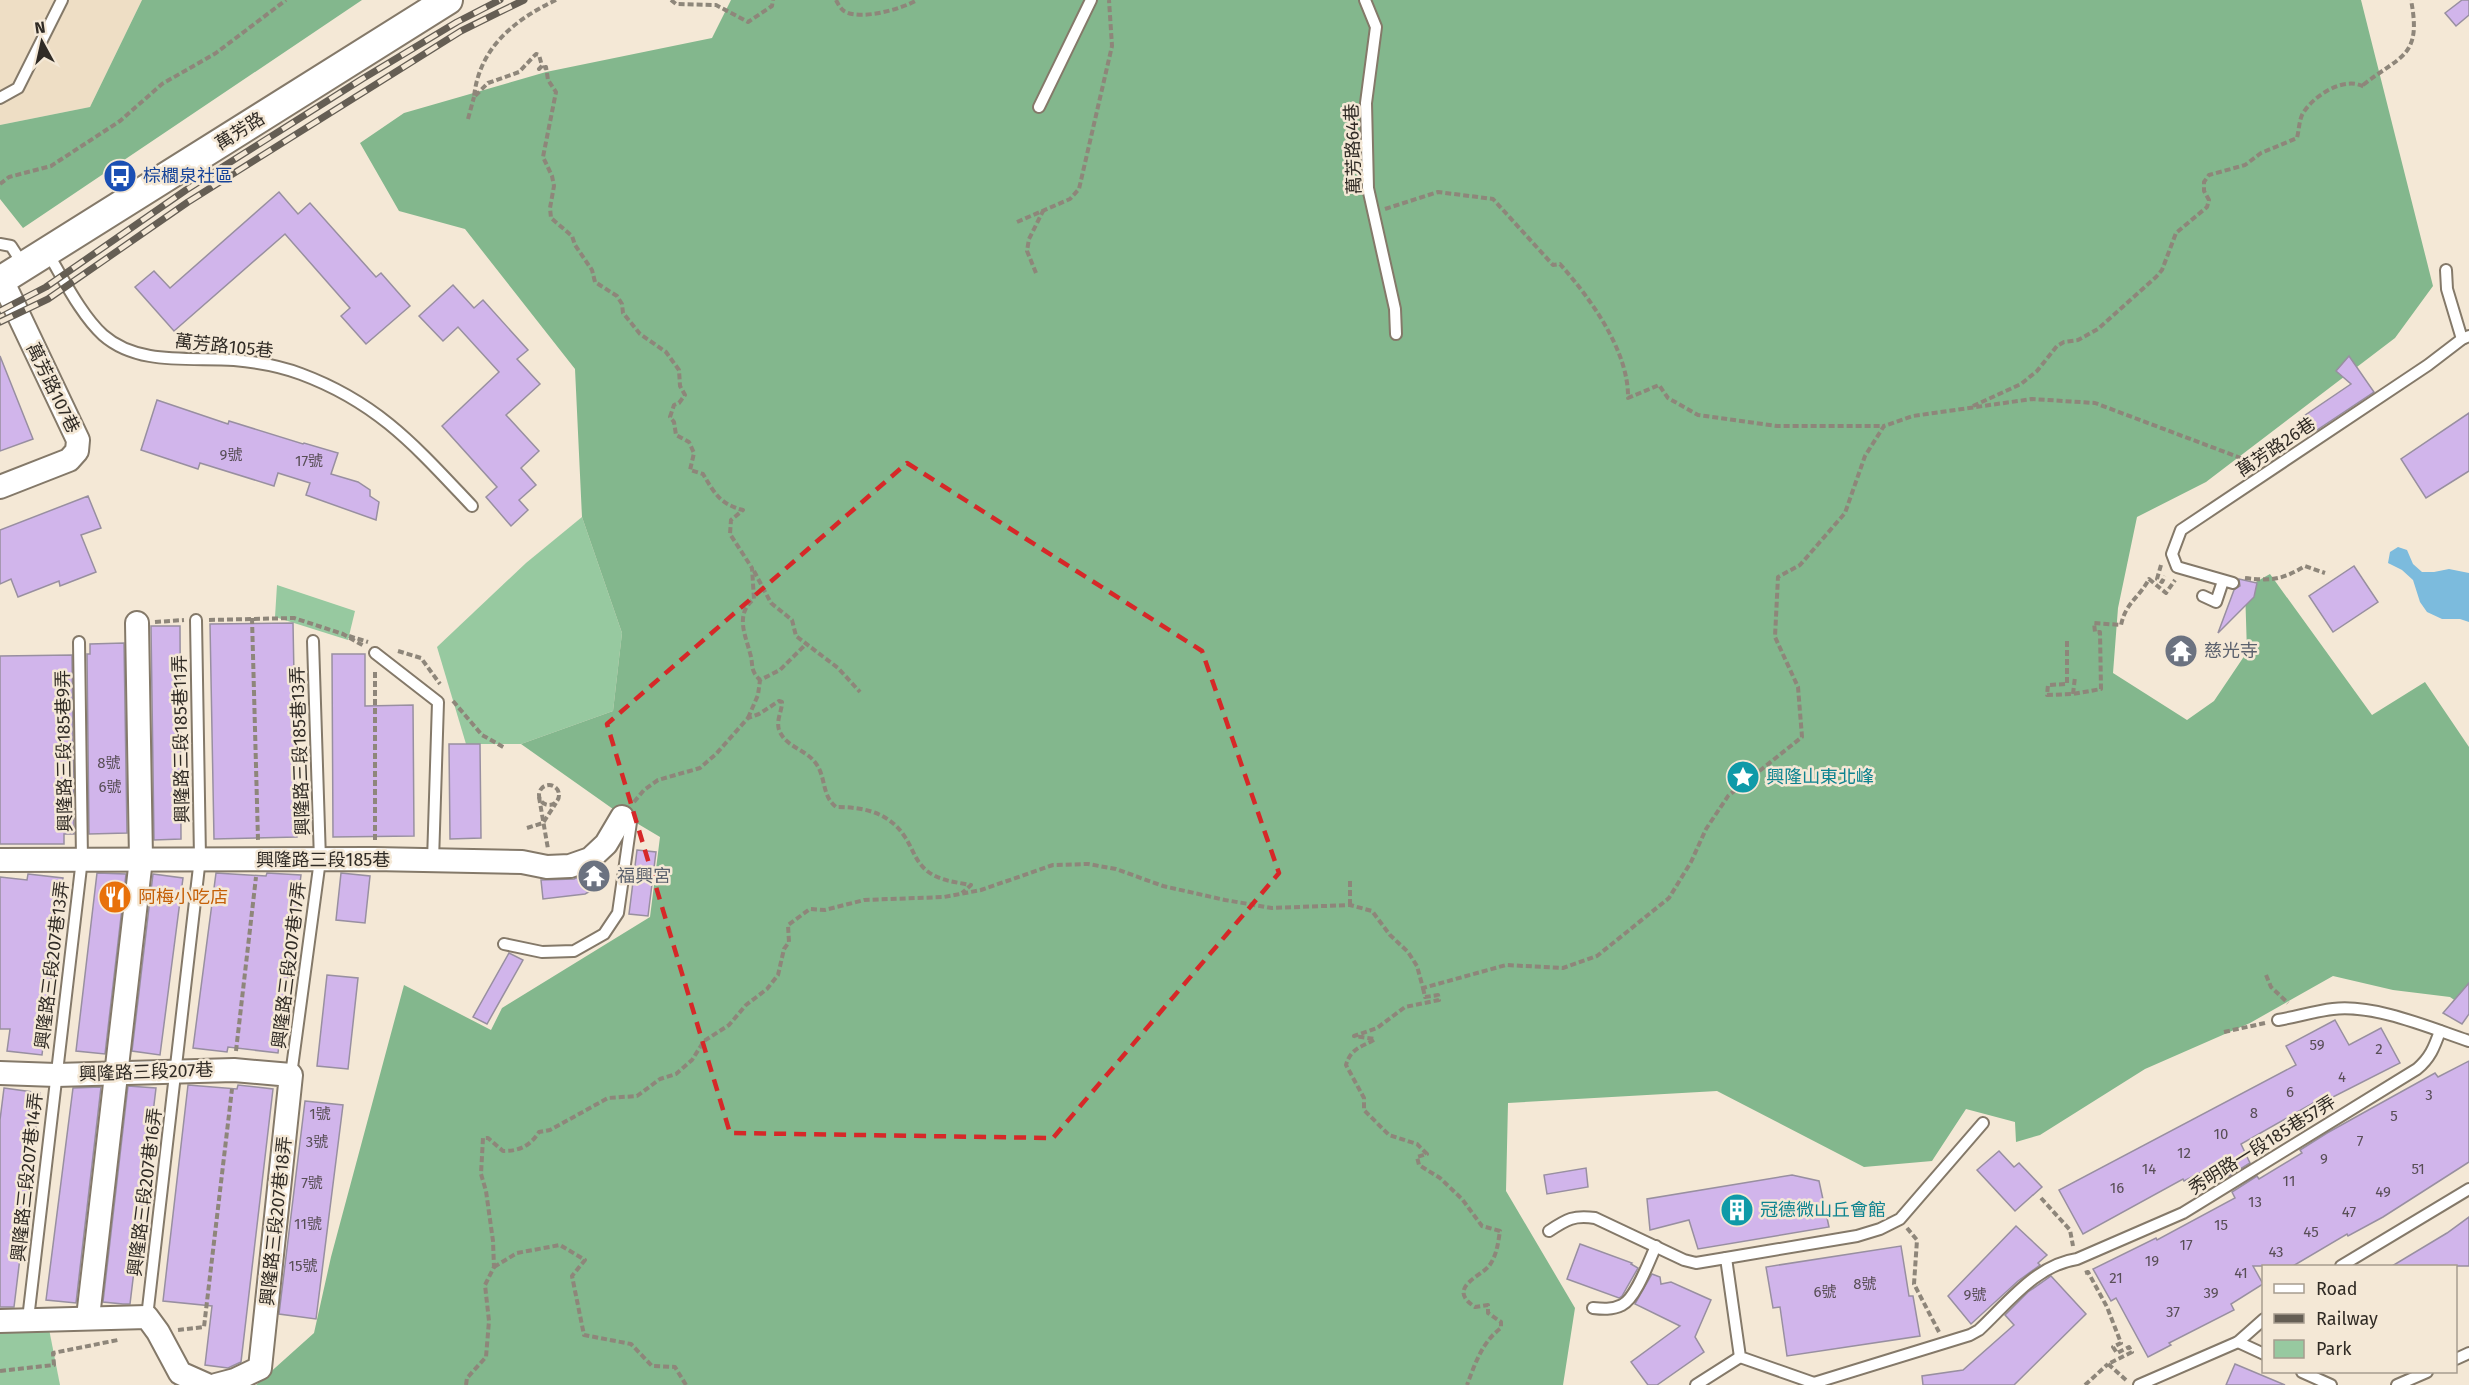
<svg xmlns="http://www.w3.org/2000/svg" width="2469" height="1385" font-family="'Fira Sans','Noto Sans TC',sans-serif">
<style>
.built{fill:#eedec5}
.green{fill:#97c9a0}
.forest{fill:#83b78d}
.water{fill:#7cbbdd}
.building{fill:#d1b5eb;stroke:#988fa0;stroke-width:1.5}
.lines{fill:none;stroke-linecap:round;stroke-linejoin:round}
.service-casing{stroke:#847969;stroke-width:14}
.minor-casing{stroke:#847969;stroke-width:26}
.tertiary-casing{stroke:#847969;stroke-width:32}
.path{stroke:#8e867a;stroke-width:4;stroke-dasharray:6 3;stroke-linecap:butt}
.service{stroke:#fff;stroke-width:10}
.minor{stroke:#fff;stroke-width:22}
.tertiary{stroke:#fff;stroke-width:28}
.rail-casing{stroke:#655e54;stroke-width:7}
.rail{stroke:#f4e8d6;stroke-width:4.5;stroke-dasharray:14;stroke-linecap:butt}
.marked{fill:none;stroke:#d62828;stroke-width:4.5;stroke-dasharray:12 8;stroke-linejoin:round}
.labels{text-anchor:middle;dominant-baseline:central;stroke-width:5;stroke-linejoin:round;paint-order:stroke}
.number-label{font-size:15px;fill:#584e56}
.street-label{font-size:18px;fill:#302b25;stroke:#f4e8d6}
.transit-label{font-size:18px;fill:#164399;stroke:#f4e8d6;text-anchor:start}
.worship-label{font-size:18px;fill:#5b616d;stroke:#f4e8d6;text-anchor:start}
.culture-label{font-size:18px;fill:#0d838f;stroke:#f4e8d6;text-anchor:start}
.food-label{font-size:18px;fill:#c56008;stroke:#f4e8d6;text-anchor:start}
</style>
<rect width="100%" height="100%" fill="#f4e8d6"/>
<polygon class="built" points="0,0 142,0 90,107 0,125"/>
<g class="green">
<polygon points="582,517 622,633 613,711 521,744 466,744 437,647 526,563"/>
<polygon points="277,585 355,611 348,640 275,617"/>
<polygon points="49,1329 60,1385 0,1385 0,1333"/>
</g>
<g class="forest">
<polygon points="142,0 362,0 23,228 0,199 0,125 90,107"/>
<polygon points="731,0 2361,0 2433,286 2395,338 2206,482 2137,517 2118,608 2113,673 2187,720 2214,701 2247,652 2245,588 2270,574 2372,715 2425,682 2469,747 2469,1010 2450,997 2393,990 2333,976 2250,1023 2145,1069 2040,1135 2016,1142 2015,1122 1966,1109 1932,1161 1864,1167 1717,1091 1508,1103 1506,1191 1575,1308 1563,1385 256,1385 314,1333 331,1257 404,985 491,1030 502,1008 650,917 660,837 613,809 521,744 613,711 622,633 582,517 575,369 465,229 399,211 360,143 404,113 546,72 712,38"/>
</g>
<polygon class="water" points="2398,547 2407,550 2413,564 2422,572 2434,572 2449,569 2469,573 2469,622 2460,619 2442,619 2427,612 2420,602 2413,580 2402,570 2388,563 2390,552"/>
<g class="building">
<polygon points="2462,0 2469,0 2469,15 2456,26 2445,13"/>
<polygon points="279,192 298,214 310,203 376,277 381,273 410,306 366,344 341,316 350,308 285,234 174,331 135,287 154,271 170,288"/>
<polygon points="453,285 474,308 483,300 528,350 517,359 540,384 506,415 539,451 521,468 536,485 519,500 528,510 511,526 486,497 497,487 442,426 499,372 458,327 443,341 419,316"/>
<polygon points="0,356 33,439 0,451"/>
<polygon points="2349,356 2374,392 2308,436 2298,420 2351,384 2336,371"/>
<polygon points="157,400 228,424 229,421 303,444 304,443 338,453 331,474 358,482 370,490 370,496 379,502 376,520 306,495 310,483 278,473 274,486 200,463 198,469 141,450"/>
<polygon points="2469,413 2469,471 2426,498 2401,459"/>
<polygon points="88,496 101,528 81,535 96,572 60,586 59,581 18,597 11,579 0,584 0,530"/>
<polygon points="2354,566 2378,602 2333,632 2309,596"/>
<polygon points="2239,579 2257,583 2254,597 2218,633 2234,590 2240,586"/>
<polygon points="293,623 297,837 214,839 210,624"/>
<polygon points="151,626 180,626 181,839 154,840"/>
<polygon points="124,643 127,833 89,834 87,654 90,654 90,644"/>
<polygon points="332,654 365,654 365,706 413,705 414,836 333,837"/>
<polygon points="72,655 74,834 64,834 64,844 0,844 0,656"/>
<polygon points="449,744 480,744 481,838 450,839"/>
<polygon points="637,850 656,852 648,916 629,914"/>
<polygon points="601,867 607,882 585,894 543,899 541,880 574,879"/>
<polygon points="97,873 126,874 105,1054 76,1051"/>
<polygon points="216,873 266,876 267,873 301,875 278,1053 228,1047 227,1052 193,1048"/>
<polygon points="341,873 370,876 365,923 336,920"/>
<polygon points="28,874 63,878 42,1055 7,1051 10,1029 0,1029 0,877 27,880"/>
<polygon points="153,874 183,878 160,1055 132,1051"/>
<polygon points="509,953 523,960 487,1024 473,1017"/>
<polygon points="327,975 358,978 348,1069 317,1066"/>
<polygon points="2469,983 2469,1014 2462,1024 2443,1013"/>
<polygon points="2335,1020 2349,1045 2381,1028 2400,1063 2331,1098 2329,1094 2241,1144 2250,1163 2229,1176 2221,1162 2184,1181 2183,1179 2083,1234 2059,1190 2296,1065 2286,1046"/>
<polygon points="2469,1061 2469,1162 2383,1217 2348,1236 2347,1234 2293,1266 2253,1266 2263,1284 2231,1304 2234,1310 2169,1343 2171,1345 2148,1357 2116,1298 2111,1301 2093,1269 2156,1238 2157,1240 2235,1198 2232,1192 2257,1176 2259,1179 2302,1153 2300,1150 2327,1133 2435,1073 2438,1077"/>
<polygon points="188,1085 237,1089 238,1085 273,1089 241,1362 228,1368 205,1365 212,1306 163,1301"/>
<polygon points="128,1086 156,1088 130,1304 123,1304 103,1302"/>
<polygon points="101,1087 76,1303 46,1300 73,1088"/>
<polygon points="4,1088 40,1093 14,1307 0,1307 0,1120"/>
<polygon points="305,1101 343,1105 316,1319 279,1314"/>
<polygon points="1999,1151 2014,1167 2019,1163 2042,1187 2015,1211 1977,1170"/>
<polygon points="1586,1168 1588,1187 1547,1194 1544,1175"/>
<polygon points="1792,1175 1819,1181 1829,1227 1698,1249 1689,1220 1650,1230 1647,1199"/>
<polygon points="2469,1217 2469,1266 2392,1266 2447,1233"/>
<polygon points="2016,1226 2047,1255 2038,1263 2040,1265 2018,1281 1971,1324 1948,1296"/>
<polygon points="1580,1244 1632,1263 1631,1264 1638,1268 1622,1296 1619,1298 1567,1279"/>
<polygon points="1901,1246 1909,1296 1913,1296 1920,1336 1787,1356 1780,1307 1773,1308 1766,1267"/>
<polygon points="1652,1274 1660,1277 1661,1284 1671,1282 1711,1300 1695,1337 1704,1352 1657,1385 1648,1385 1631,1362 1680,1326 1635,1304"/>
<polygon points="2051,1276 2086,1314 2014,1385 1923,1385 1922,1376 1963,1370 2014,1325 2005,1315 2028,1292"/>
<polygon points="2235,1364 2285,1385 2226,1385"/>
</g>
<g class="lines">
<g class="service-casing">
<g id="service">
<polyline points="1365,0 1376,27 1366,103 1368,188 1395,309 1396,334"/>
<polyline points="0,98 18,88 62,0"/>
<polyline points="1039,107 1091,0"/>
<polyline points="0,244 11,246 24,266"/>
<path d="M47,252c16,26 34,63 56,83 35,31 88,22 131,25 22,2 46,6 67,14 78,29 116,74 171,132"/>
<polyline points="2446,270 2447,289 2462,339"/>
<polyline points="2233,583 2177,567 2172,554 2181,530 2428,365 2462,339 2469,336"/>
<polyline points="2203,596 2216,602 2223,581"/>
<polyline points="375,653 438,702 433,861"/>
<polyline points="504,944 542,952 574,951 604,934 618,913 631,822 622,817"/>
<path d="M2278,1020c18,-3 37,-9 55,-11 42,-5 97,19 136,32"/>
<polyline points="291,1075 320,860 313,641"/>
<path d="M1549,1231c18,-12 25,-16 46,-13l89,42 12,3 30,-5 14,99 74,26v2"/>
<polyline points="1726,1258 1857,1236 1880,1229 1900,1219 1983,1123"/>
<polyline points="2341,1266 2469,1189"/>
<path d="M1593,1308c9,1 19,2 29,-3 14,-7 27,-44 34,-59"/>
<polyline points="147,1317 200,858 196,620"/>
<polyline points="28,1319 82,859 79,642"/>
<polyline points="2238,1342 2264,1354"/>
<polyline points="2456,1359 2469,1353"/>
<polyline points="2302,1372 2331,1385"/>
<path d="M1814,1383l156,-48 9,-5c29,-27 57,-65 98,-71l106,-46 234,-144c13,-11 17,-21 23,-38"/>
<polyline points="1696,1385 1740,1357"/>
<polyline points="2139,1385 2238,1342 2264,1319"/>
<polyline points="2397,1385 2427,1372"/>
</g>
</g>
<g class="minor-casing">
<g id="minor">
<polyline points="0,487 69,460 77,451 78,440 2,280"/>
<polyline points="0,860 374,859 522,862 547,867 570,866 590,859 606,844 622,817"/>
<polyline points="0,1073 56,1075 234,1070 291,1075 260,1368 235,1380 216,1385"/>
<polyline points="88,1317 141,859 137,623"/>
<polyline points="0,1321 147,1317 158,1332 180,1373 207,1385"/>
</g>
</g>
<g class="tertiary-casing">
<polyline id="tertiary" points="0,281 448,0"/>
</g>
<g class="path">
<path d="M556,0c-42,20 -77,48 -82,97l14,-14 31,-11 17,-18 3,1 3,11 -3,3 7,-2 2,13 8,12 -13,65 9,19 2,10 -4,22 1,10 21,18 3,9 17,25 3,12 22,14 5,8 1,9 17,21 26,18 13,18 1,16 5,9 -6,8 -5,2 -4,12 4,5 2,13 13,7 5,11 -4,17 13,4c12,20 17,30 40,36l-12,10 -1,14 22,34 2,31c-19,15 -9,35 -4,54 4,13 -1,16 10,27"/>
<polyline points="671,0 676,4 716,5 748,22 772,6 773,0"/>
<path d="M836,0c2,4 5,9 8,11 16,10 58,-2 73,-11"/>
<path d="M2363,85c38,-30 59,-28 48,-85"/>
<polyline points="468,119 474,97"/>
<polyline points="0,184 9,177 51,166 120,121 162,84 216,53 286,0"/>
<path d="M1385,209l53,-17 55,7 60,66 7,-1c30,34 69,87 68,134l31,-13 9,13 30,17 79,11h107"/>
<polyline points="1017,222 1070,199 1079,189 1112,46 1109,0"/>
<polyline points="1036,273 1027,251 1029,239 1043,211"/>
<path d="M1973,406l48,-22 16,-13 20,-25 7,-4 14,-2 20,-11 58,-52 6,-7 14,-37 31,-26 2,-7 -5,-9v-9l5,-7 36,-10 16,-12 36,-15c2,-8 2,-16 5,-23 10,-19 44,-41 64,-27"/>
<polyline points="2161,565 2157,579 2162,582 2165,576"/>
<polyline points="754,571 771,603 792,620 796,636 838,668 860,692"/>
<path d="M2245,578c26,3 37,2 60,-12l20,7"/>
<polyline points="252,618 258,840"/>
<polyline points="209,620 294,618 343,634 364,646"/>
<polyline points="155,622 184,620"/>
<polyline points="349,636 368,642"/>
<path d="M2067,641v43l-19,1 -1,10 26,-1 28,-5 -1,-57h-5l-1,-9 27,2c5,-23 18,-27 28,-46l17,14 9,-13"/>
<polyline points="398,651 421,658 440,684"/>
<polyline points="375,672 375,841"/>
<polyline points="2073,694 2075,677"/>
<polyline points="453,701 482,735 505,748"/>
<polyline points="748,718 758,695 760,680 780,670 805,645"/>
<circle cx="549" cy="795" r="10"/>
<polyline points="539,797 548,849"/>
<path d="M634,802l10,-12 14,-10 42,-12 16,-14 32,-36 11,-4 20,-13 3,1c0,9 -6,18 -3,28 7,18 28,19 38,35 9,14 5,31 19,42 27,0 53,5 69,30 8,12 10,24 22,34 13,10 28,11 44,14l-9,8"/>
<polyline points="527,828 543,823 556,803"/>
<polyline points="1350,905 1350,879"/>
<polyline points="2266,975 2271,987 2288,1003"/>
<path d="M1423,988l2,9 13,-2 1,5 -34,7 -28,21 -23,8 21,3c-12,8 -24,8 -29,26l18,33v12l25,25 28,9 10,10 -10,3 2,8 21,13 22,21 20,27 18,5c-2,12 -3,24 -11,35 -9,11 -43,22 -14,41l13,-2v8l13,9v6c-19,14 -26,36 -34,57"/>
<polyline points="2224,1032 2265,1023"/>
<polyline points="236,1051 256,877"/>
<polyline points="2041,1198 2070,1230 2073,1246"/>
<polyline points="1907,1228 1917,1240 1914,1284 1939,1332"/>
<polyline points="494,1267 517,1253 560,1245 585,1260 572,1276 584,1335 631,1344 652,1366 675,1367 686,1385"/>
<polyline points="2085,1273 2088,1272 2107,1307 2121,1343 2113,1347 2117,1353 2129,1347 2132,1352 2108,1364 2126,1380"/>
<polyline points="178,1330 204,1327 232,1089"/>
<polyline points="0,1371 54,1365 53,1353 118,1340"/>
<path d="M466,1385l1,-7 19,-21 3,-36 -4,-36 9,-18 -1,-26 -7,-50 -5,-17 2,-36h5l15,13c17,0 27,-5 36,-19l11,-2 58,-32 29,-2 23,-17 16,-5 16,-14 12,-19 25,-16 17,-20 21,-16 11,-14 6,-26 5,-7 -1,-17 22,-16 15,1 39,-10 80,-3 37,-7 72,-25 35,-1 28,5 47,17 62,14 47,8 78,-3 22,6 18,24 18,17 9,14 6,22 83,-23 57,3 34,-12 72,-58 22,-36 15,-33 22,-33 74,-59 -4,-50 -23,-50 3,-60 22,-12 45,-52 20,-57 19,-30 29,-10 119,-17 63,4 159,60"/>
<polyline points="2085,1385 2108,1364"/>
</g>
<use href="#service" class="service"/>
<use href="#minor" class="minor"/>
<use href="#tertiary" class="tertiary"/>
<g class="rail-casing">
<g id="rail">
<polyline points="0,311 46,287 186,190 362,79 457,22 500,0"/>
<polyline points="0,322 48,299 188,202 461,31 524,0"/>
</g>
</g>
<use href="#rail" class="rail"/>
</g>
<path class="marked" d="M907,463l295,188 77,222 -226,265 -323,-5 -123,-409z"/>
<defs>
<g id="bus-disc" transform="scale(1.725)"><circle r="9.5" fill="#1a4fb4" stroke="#f4e8d6"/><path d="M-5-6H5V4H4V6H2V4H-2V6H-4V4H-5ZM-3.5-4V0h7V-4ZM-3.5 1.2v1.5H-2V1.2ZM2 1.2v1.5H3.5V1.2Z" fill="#fff"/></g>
<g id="temple-disc" transform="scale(1.725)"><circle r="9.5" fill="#6b7280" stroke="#f4e8d6"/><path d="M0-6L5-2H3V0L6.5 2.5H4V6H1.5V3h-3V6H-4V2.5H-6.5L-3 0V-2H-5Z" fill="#fff"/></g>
<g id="sight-disc" transform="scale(1.725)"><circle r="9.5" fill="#0f9aa8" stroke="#f4e8d6"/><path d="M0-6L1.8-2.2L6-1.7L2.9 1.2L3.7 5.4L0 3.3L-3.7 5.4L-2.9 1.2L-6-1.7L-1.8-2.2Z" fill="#fff"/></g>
<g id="restaurant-disc" transform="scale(1.725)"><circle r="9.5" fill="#e8710a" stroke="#f4e8d6"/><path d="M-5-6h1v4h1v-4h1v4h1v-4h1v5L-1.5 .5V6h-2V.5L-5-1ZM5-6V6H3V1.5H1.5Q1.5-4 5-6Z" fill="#fff"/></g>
<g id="building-disc" transform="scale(1.725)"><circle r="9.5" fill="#0f9aa8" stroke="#f4e8d6"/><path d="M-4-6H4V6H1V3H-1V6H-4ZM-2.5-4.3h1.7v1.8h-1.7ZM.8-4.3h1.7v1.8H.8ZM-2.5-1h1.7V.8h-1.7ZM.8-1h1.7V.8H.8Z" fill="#fff"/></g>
</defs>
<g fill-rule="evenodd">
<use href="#bus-disc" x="120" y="176"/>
<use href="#temple-disc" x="2181" y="651"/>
<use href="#sight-disc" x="1743" y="777"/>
<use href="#temple-disc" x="594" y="876"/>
<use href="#restaurant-disc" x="115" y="897"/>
<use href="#building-disc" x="1737" y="1210"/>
</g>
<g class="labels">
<g class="number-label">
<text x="231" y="455">9號</text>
<text x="309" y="461">17號</text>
<text x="109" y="763">8號</text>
<text x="110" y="787">6號</text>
<text x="2317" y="1045">59</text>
<text x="2379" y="1049">2</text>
<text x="2342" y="1077">4</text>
<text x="2290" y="1092">6</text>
<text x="2429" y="1095">3</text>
<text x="2254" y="1113">8</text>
<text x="320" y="1114">1號</text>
<text x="2394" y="1116">5</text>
<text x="2221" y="1134">10</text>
<text x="2360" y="1141">7</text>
<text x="317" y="1142">3號</text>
<text x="2184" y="1153">12</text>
<text x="2324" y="1159">9</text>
<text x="2149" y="1169">14</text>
<text x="2418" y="1169">51</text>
<text x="2289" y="1181">11</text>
<text x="312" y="1183">7號</text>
<text x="2117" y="1188">16</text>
<text x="2383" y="1192">49</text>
<text x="2255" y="1202">13</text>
<text x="2349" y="1212">47</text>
<text x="308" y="1224">11號</text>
<text x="2221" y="1225">15</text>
<text x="2311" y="1232">45</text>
<text x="2186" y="1245">17</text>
<text x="2276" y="1252">43</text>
<text x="2152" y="1261">19</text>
<text x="303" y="1266">15號</text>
<text x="2241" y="1273">41</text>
<text x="2116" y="1278">21</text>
<text x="1865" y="1284">8號</text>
<text x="1825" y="1292">6號</text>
<text x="2211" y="1293">39</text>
<text x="1975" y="1295">9號</text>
<text x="2173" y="1312">37</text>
</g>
<g class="street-label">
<text transform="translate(240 131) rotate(-32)">萬芳路</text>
<text transform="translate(1353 149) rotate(-92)">萬芳路64巷</text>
<text transform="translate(224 346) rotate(6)">萬芳路105巷</text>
<text transform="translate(53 388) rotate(64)">萬芳路107巷</text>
<text transform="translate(2276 447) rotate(-34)">萬芳路26巷</text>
<text transform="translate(181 739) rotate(-91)">興隆路三段185巷11弄</text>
<text transform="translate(64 751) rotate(-91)">興隆路三段185巷9弄</text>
<text transform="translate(300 751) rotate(-92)">興隆路三段185巷13弄</text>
<text x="323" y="860">興隆路三段185巷</text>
<text transform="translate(52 965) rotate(-83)">興隆路三段207巷13弄</text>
<text transform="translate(289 965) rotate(-83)">興隆路三段207巷17弄</text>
<text transform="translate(146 1072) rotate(-2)">興隆路三段207巷</text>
<text transform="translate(2262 1145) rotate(-32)">秀明路一段185巷57弄</text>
<text transform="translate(27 1177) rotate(-84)">興隆路三段207巷14弄</text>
<text transform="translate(145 1192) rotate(-83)">興隆路三段207巷16弄</text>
<text transform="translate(276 1221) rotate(-84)">興隆路三段207巷18弄</text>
</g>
<g class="transit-label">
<text x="143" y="176">棕櫚泉社區</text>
</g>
<g class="worship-label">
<text x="2204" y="651">慈光寺</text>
<text x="617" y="876">福興宮</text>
</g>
<g class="culture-label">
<text x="1766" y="777">興隆山東北峰</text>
<text x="1760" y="1210">冠德微山丘會館</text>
</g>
<g class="food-label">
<text x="138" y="897">阿梅小吃店</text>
</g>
</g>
<rect x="2262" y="1265" width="195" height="108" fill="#f4e8d6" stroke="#a69c8f" stroke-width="1.5"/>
<rect x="2274" y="1284" width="30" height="9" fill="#ffffff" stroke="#a69c8f" stroke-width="1.5"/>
<text x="2316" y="1295" font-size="18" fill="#302b25">Road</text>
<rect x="2274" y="1314" width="30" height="9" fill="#655e54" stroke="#a69c8f" stroke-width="1.5"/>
<text x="2316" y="1325" font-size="18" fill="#302b25">Railway</text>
<rect x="2274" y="1340" width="30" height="18" fill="#97c9a0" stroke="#a69c8f" stroke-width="1.5"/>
<text x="2316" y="1355" font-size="18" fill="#302b25">Park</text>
<g transform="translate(42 42) rotate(352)" stroke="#f4e8d6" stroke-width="4.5" paint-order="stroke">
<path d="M0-4.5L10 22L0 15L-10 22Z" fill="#302b25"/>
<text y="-9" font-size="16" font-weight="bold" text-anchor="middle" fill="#302b25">N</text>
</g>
</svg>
